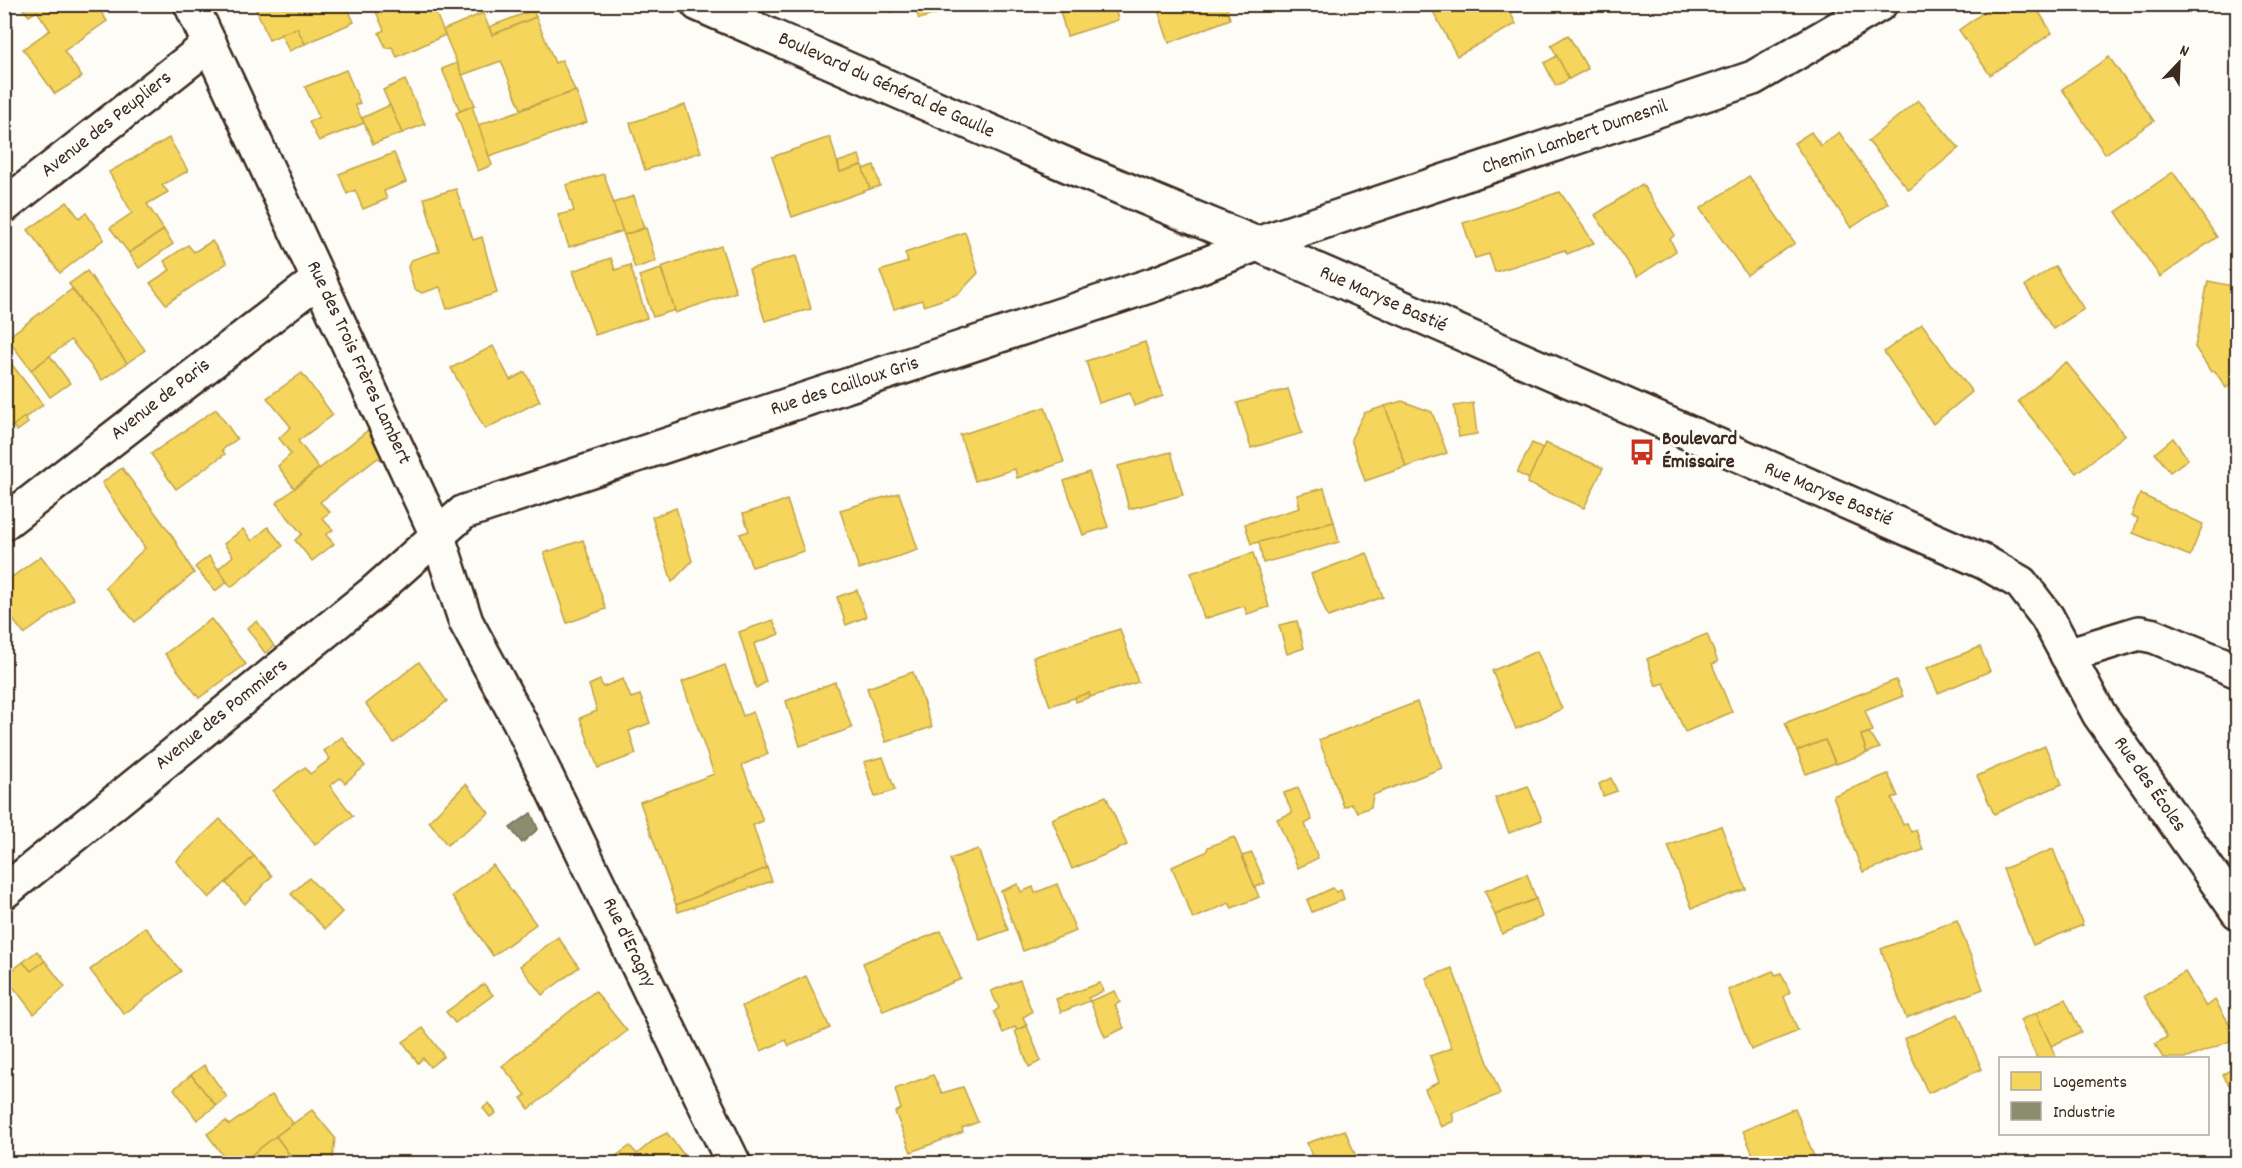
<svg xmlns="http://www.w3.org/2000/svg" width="2242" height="1168" font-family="Dekko,sans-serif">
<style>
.homes{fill:#f6d55c;stroke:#bea249;stroke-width:1.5}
.industry{fill:#8c8c6e;stroke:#746f56;stroke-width:1.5}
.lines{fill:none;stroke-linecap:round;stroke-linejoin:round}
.minor-casing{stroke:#3b2a1e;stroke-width:38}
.secondary-casing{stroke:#3b2a1e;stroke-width:38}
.minor{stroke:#fdfcf7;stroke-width:33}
.secondary{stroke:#fdfcf7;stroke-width:33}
.labels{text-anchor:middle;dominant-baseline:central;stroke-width:6;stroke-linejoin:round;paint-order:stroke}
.street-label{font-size:20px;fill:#3b2a1e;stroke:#fdfcf7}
.poi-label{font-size:20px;font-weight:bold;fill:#3b2a1e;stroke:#fdfcf7;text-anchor:start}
</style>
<rect width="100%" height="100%" fill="#fdfcf7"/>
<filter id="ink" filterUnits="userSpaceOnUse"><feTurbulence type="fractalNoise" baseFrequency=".0167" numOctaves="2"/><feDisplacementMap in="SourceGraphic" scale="12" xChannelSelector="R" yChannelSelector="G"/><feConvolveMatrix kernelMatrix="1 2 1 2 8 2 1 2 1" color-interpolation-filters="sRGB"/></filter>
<g filter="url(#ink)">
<g class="homes">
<polygon points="28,4 96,4 107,21 64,51 82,77 55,94 23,49 50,30 37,11 29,16 23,9"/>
<polygon points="254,4 346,4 354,22 305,44 297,28 269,40"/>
<polygon points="395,4 432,4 445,35 397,57 392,47 386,48 379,33 384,30 376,12"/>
<polygon points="888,4 940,4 942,12 919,19 914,5 891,12"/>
<polygon points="1058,4 1114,4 1118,20 1067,36"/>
<polygon points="1156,4 1226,4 1230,19 1169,43"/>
<polygon points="1300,4 1319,4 1303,11"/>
<polygon points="1429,4 1506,4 1516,24 1457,56"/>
<polygon points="1995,4 2034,4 2052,33 1990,75 1959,30"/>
<polygon points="533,10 536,17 492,35 489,27"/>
<polygon points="483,13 492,35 536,17 555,63 562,60 575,91 521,109 501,61 462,75 443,30"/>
<polygon points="297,28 305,44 289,51 281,34"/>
<polygon points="1568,35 1588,69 1569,79 1551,45"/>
<polygon points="1557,56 1569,79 1556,86 1544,63"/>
<polygon points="2109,57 2154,121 2105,154 2062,89"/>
<polygon points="457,63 475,105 460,111 442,69"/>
<polygon points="346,70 360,103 355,105 364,123 319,141 309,122 319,117 305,87"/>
<polygon points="405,80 425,124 402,133 383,90"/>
<polygon points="576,91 587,122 489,156 478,125"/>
<polygon points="1918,100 1959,148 1909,190 1868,141"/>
<polygon points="390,105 402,133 373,144 362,118"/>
<polygon points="685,105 701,152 645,170 630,123"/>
<polygon points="472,106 492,165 478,171 456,113"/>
<polygon points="1811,132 1821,146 1839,132 1888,203 1851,228 1794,143"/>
<polygon points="830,137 840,172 862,165 870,189 792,217 772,157"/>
<polygon points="169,138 188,171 162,185 168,192 147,204 164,230 129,253 110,228 132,213 109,172"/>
<polygon points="394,153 406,182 384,191 387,199 363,209 355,190 347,194 339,174"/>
<polygon points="859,155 862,165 840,172 838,162"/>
<polygon points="874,165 880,186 870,189 863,169"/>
<polygon points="2173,172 2217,237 2160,277 2116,212"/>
<polygon points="604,174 623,231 569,247 558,215 574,211 566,185"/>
<polygon points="1749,176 1795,243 1747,275 1700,209"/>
<polygon points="1642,184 1675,235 1670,239 1676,251 1637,277 1595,215"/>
<polygon points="456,189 473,240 482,237 497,293 447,309 440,287 422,293 414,289 408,267 411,260 439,251 424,198"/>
<polygon points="1560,192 1594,243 1567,254 1565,250 1495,272 1489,254 1475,258 1463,223"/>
<polygon points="634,196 644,228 624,235 613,203"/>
<polygon points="67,202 79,218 86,213 104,239 60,273 28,230"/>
<polygon points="646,228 656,261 635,268 624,235"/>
<polygon points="164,230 173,244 139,268 129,253"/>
<polygon points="965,232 978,273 958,294 924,306 922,300 894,309 880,271 908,262 905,253"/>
<polygon points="212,241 227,263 166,304 150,283 170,270 164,261 188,245 194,252"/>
<polygon points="721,246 736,292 675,313 661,267"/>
<polygon points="796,256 811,309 765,321 749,269"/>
<polygon points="611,258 615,270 630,265 647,318 595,335 573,271"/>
<polygon points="2055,266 2084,309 2053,329 2025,286"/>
<polygon points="661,269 675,310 653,317 639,276"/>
<polygon points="87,271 145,350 127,363 69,284"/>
<polygon points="2208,281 2238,287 2238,380 2226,388 2215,371 2211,372 2195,347"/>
<polygon points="72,289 127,363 102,380 71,340 31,370 7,338"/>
<polygon points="1922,324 1972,392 1933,424 1884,352"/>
<polygon points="1145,342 1163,396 1134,406 1130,393 1099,403 1086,361"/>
<polygon points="493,346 510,380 525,372 540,401 485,429 451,368"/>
<polygon points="50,356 70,383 50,397 31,370"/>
<polygon points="6,357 43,405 4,432 4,358"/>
<polygon points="2066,362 2125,435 2076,473 2018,401"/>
<polygon points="302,373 333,415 298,441 319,468 294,488 278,466 291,454 279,438 291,427 267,398"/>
<polygon points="1288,389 1302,433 1251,448 1237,403"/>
<polygon points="1402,401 1432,412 1447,453 1406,467 1385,406"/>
<polygon points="1473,403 1477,434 1459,437 1454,406"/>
<polygon points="1385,406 1406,467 1365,481 1351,439 1364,413"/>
<polygon points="1045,407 1064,462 1017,478 1015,469 975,481 960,435"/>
<polygon points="216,409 237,439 222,450 225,454 176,489 151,454"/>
<polygon points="24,417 28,423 17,431 13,426"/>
<polygon points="372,427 388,463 378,458 320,502 330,512 322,518 333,530 326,535 334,544 312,561 295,540 302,534 276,503"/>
<polygon points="2173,438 2188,459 2170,472 2155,453"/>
<polygon points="1532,443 1543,448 1529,479 1517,473"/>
<polygon points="1545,443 1603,468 1584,508 1527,483"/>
<polygon points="1171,452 1183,495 1129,509 1118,466"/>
<polygon points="122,468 171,534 194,573 135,622 105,587 145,548 102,483"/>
<polygon points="1089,472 1108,527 1083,535 1064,481"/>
<polygon points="1324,488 1334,522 1251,544 1245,524 1300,508 1297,495"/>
<polygon points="899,493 918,550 859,569 840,510"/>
<polygon points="2140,494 2203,524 2190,556 2133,533 2138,518 2131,516"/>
<polygon points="787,500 804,551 752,567 740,534 749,531 743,514"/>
<polygon points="676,508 692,561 672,582 652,517"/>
<polygon points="1334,522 1339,542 1263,563 1259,542"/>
<polygon points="268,527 283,546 231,587 218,569 233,556 224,544 243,529 252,541"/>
<polygon points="583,540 606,609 567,623 544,553"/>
<polygon points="1253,553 1269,607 1247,614 1244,606 1204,619 1191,573"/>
<polygon points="1367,553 1383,597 1328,617 1311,574"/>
<polygon points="41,556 74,599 24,634 4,608 4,583"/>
<polygon points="209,556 227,582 215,591 195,567"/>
<polygon points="857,590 866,617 846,625 837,597"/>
<polygon points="211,619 246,664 199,698 165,654"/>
<polygon points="773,620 779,634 754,644 766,682 756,688 739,632"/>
<polygon points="257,621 274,646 265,653 247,628"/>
<polygon points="1297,621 1304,648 1287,654 1279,625"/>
<polygon points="1120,629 1138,682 1090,697 1089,693 1050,706 1033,657"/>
<polygon points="1707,634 1718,662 1712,664 1732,712 1685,732 1664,683 1656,686 1647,659"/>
<polygon points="1980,647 1990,671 1938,693 1927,668"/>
<polygon points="1537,651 1562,709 1516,729 1492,671"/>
<polygon points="419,662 447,701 394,743 366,704"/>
<polygon points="725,665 743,716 753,712 768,754 742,765 763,821 753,825 767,868 676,905 640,802 714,774 682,682"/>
<polygon points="913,672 932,727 886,742 867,688"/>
<polygon points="623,679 631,698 640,695 650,723 629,731 636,754 598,768 580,718 597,711 589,685 600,680 603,687"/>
<polygon points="1896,680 1903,696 1865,711 1873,731 1861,735 1867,753 1836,764 1825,740 1797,751 1785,723"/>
<polygon points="835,682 852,728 800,746 786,701"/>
<polygon points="1089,693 1090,697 1076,702 1075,697"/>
<polygon points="1417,702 1442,768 1373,795 1371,807 1358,812 1351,804 1344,807 1319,740"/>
<polygon points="1869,733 1880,748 1867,753 1861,735"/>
<polygon points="342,737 365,766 345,783 340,778 330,786 353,816 315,845 273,791 305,767 310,774 330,759 324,751"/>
<polygon points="1825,740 1835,763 1806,774 1797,751"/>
<polygon points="2045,746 2062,784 1994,814 1977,776"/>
<polygon points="883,757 895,790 875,797 864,762"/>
<polygon points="1888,774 1898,796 1892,798 1903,825 1907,823 1911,832 1916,830 1923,850 1863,872 1833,796"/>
<polygon points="1611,778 1617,791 1603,796 1599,784"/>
<polygon points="466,784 489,813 447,845 429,821"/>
<polygon points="1528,786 1542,820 1509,833 1495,798"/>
<polygon points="1298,788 1312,820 1305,824 1318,858 1298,868 1277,819 1292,813 1284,793"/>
<polygon points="1106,796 1127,845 1072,869 1052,819"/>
<polygon points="220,819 254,856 209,898 176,861"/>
<polygon points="1721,826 1746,889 1692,908 1668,846"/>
<polygon points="1234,837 1259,897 1232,908 1229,903 1193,919 1172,867 1206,852 1208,847"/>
<polygon points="978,849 1008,930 980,940 950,859"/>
<polygon points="2053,849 2083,925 2033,945 2003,869"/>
<polygon points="1252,853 1265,883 1255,887 1242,856"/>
<polygon points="254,856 272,876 245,904 226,883"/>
<polygon points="493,865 536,924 493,956 452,896"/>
<polygon points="767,868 772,881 678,912 676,905"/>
<polygon points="1527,874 1536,899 1495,915 1485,891"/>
<polygon points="309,878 342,912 325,929 291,894"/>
<polygon points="1018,884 1021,892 1033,887 1035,893 1057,884 1076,931 1023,951 1001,891"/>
<polygon points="1333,888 1336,892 1341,890 1344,899 1312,912 1307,900"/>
<polygon points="1536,899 1542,917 1502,934 1495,915"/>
<polygon points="1957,920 1983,989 1906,1018 1881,949"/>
<polygon points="145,927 181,971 124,1014 90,970"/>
<polygon points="941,931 961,979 883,1011 863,963"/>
<polygon points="558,937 579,967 542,995 520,966"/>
<polygon points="37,951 45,961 31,971 23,962"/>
<polygon points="45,961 65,987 34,1014 5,976 23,962 31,971"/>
<polygon points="1452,968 1500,1094 1452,1113 1454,1121 1441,1127 1425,1089 1439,1082 1430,1056 1452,1048 1426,978"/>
<polygon points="1773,971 1776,975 1781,973 1790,992 1784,997 1798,1031 1751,1050 1728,990"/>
<polygon points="2185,972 2206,1007 2215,1000 2238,1038 2187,1058 2163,1058 2155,1044 2167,1037 2144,996"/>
<polygon points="806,976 830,1028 789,1046 786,1040 761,1051 742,1006"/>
<polygon points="1020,980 1032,1012 1023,1017 1027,1026 1017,1030 1015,1027 1003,1033 994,1012 999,1008 991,991"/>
<polygon points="1100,983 1103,991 1088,998 1090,1001 1061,1012 1056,999"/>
<polygon points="484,984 493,995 455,1023 446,1012"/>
<polygon points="595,991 627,1031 529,1109 521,1098 526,1095 502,1066"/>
<polygon points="1115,991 1120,1002 1115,1005 1124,1028 1105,1037 1090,1001"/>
<polygon points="2065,999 2081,1032 2051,1046 2036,1013"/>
<polygon points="2036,1013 2051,1046 2056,1058 2037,1058 2020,1020"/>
<polygon points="1958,1014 1982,1069 1928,1093 1904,1039"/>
<polygon points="1027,1026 1041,1061 1029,1067 1015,1031"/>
<polygon points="423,1028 444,1056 430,1067 423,1058 418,1063 403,1042"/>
<polygon points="204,1065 227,1097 216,1106 191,1075"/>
<polygon points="2238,1065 2238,1097 2222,1075"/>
<polygon points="191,1075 216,1106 197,1120 174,1089"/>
<polygon points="933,1075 942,1093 963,1087 978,1122 962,1128 963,1132 911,1152 895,1112 901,1109 895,1089"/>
<polygon points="272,1095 293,1123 240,1164 229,1164 207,1134 226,1121 229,1125"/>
<polygon points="489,1103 496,1113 490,1117 483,1108"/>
<polygon points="1795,1108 1817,1164 1757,1164 1743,1131"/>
<polygon points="312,1110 335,1138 332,1164 296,1164 276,1136"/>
<polygon points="1345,1130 1359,1164 1315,1164 1307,1143"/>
<polygon points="667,1133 684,1155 673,1164 621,1164 616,1156 630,1146 637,1154 655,1139"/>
<polygon points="276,1136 296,1164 240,1164"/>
<polygon points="410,1155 417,1164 400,1164"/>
<polygon points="1279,1156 1281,1164 1256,1164"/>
<polygon points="1658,1156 1661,1164 1638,1164"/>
</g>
<polygon class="industry" points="531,813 538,829 522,843 510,828"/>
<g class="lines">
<g class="minor-casing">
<g id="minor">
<polyline points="698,4 1074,168 1257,244 1984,562 2021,583 2047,617 2099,714 2238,912"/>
<polyline points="4,206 210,44"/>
<polyline points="4,523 319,279"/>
<polyline points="2067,655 2139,633 2154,636 2238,671"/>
<polyline points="4,892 374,592 464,512 1155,284 1257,244 1753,78 1880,4"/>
</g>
</g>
<g class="secondary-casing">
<polyline id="secondary" points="191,4 438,537 466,622 520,722 734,1164"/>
</g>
<use href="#minor" class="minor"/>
<use href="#secondary" class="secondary"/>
</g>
</g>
<defs>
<g id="bus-bare" transform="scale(2.07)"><path d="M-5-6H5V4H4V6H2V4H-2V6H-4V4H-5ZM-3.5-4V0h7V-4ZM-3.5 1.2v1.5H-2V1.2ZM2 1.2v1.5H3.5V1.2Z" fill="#c8321e" stroke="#fdfcf7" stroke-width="2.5" paint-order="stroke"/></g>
</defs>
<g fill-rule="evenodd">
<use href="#bus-bare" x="1642" y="452"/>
</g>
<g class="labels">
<g class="street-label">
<text transform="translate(886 86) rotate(24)">Boulevard du Général de Gaulle</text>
<text transform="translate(107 125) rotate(-38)">Avenue des Peupliers</text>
<text transform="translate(1575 138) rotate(-19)">Chemin Lambert Dumesnil</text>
<text transform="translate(1383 300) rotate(24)">Rue Maryse Bastié</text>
<text transform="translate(358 363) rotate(65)">Rue des Trois Frères Lambert</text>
<text transform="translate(845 387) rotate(-18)">Rue des Cailloux Gris</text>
<text transform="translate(161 400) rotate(-38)">Avenue de Paris</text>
<text transform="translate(1828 495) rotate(23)">Rue Maryse Bastié</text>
<text transform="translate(222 715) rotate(-39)">Avenue des Pommiers</text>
<text transform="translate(2149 785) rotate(55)">Rue des Écoles</text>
<text transform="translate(628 943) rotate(64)">Rue d'Eragny</text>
</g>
<g class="poi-label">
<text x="1662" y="440">Boulevard<tspan x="1662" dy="23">Émissaire</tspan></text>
</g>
</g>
<rect width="2242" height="1168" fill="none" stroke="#fdfcf7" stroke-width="24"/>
<rect x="12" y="12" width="2218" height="1144" fill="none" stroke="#3b2a1e" stroke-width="2" filter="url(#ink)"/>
<rect x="1999" y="1057" width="210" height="78" fill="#fdfcf7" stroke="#afa8a0" stroke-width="1.5"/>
<rect x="2011" y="1072" width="30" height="18" fill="#f6d55c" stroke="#afa8a0" stroke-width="1.5"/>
<text x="2053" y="1087" font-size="18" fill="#3b2a1e">Logements</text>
<rect x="2011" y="1102" width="30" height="18" fill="#8c8c6e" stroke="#afa8a0" stroke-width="1.5"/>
<text x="2053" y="1117" font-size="18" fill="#3b2a1e">Industrie</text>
<g transform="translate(2179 63) rotate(23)" stroke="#fdfcf7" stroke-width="4.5" paint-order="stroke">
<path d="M0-4.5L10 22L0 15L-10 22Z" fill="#3b2a1e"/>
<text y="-9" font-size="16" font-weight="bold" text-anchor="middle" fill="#3b2a1e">N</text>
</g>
</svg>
